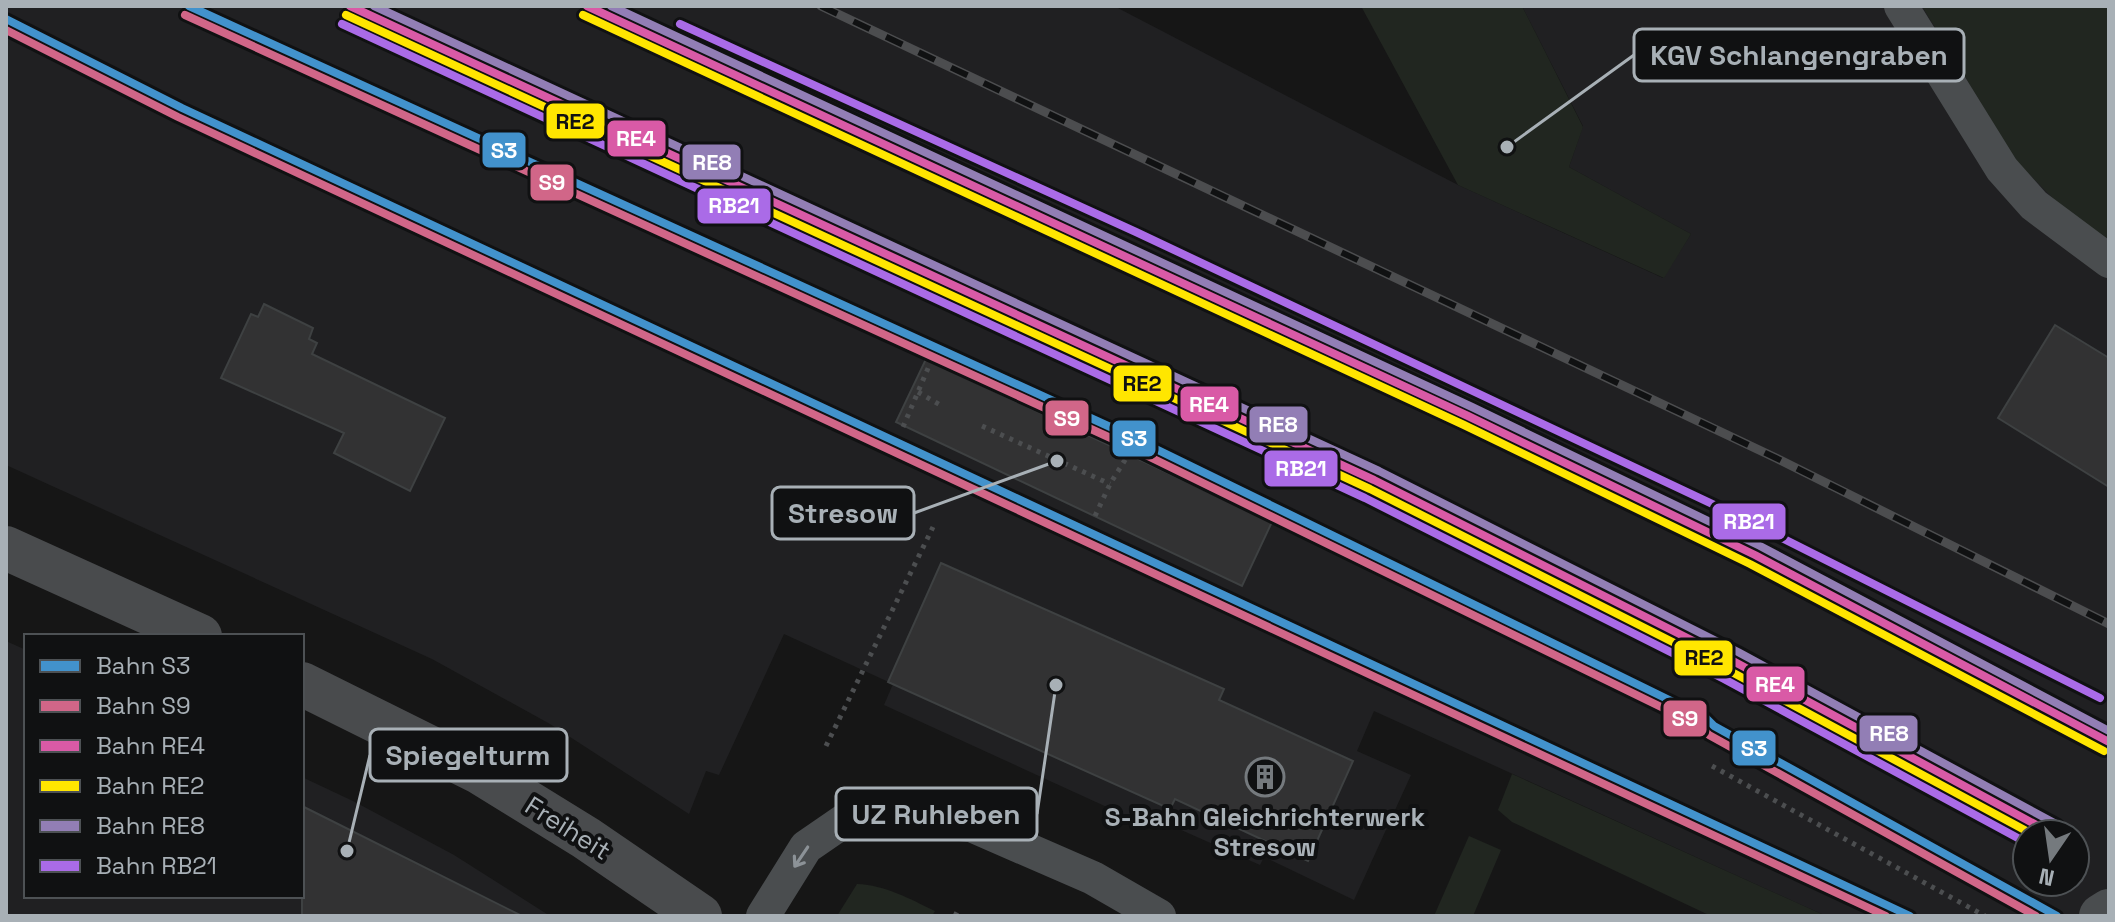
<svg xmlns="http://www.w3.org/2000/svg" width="2115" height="922" font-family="'Space Grotesk',sans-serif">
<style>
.built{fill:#202022;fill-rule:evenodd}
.green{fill:#212620}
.building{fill:#323233;stroke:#3e4142;stroke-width:2}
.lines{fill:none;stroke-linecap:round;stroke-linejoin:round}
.path{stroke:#4c4e50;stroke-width:5;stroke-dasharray:4 6;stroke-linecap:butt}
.lane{stroke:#4a4d4f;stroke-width:34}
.street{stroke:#4a4d4f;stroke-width:44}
.secondary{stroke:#494b4d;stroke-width:44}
.rail-casing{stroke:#4c4d4f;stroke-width:9}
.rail{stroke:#101112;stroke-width:6;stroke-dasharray:18;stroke-linecap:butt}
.rail-1-casing{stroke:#101112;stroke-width:14}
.rail-2-casing{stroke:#101112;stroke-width:14}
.rail-3-casing{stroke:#101112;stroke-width:14}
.rail-4-casing{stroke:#101112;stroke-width:14}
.rail-5-casing{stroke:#101112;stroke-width:14}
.rail-6-casing{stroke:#101112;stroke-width:14}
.rail-1{stroke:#4292cc;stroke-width:8}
.rail-2{stroke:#d16688;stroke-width:8}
.rail-3{stroke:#d95aa6;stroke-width:8}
.rail-4{stroke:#ffe600;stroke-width:8}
.rail-5{stroke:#927eb5;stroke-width:8}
.rail-6{stroke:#aa6be7;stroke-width:8}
.oneway{stroke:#8c9297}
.labels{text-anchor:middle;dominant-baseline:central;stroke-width:8;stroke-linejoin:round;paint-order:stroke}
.poi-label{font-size:26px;font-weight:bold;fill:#a8b0b6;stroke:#101112}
.street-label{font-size:26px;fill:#a8b0b6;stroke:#101112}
.leader{fill:none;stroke:#a8b0b6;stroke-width:3}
.callout-dot{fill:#a8b0b6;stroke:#101112;stroke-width:3}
.callout{fill:#101112;stroke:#a8b0b6;stroke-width:3}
.callout-label{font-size:28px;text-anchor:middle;font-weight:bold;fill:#a8b0b6}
.line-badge{stroke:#101112;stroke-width:3}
.badge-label{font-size:22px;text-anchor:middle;font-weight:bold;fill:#fff}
.pale-badge-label{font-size:22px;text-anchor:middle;font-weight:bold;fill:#111}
</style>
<rect width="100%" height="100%" fill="#161616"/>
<g class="built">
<path d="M6,6h1108l344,179 205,93 28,-44 -122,-67 14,-41 -61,-120h587v910h-283l-452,-205 -17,40 54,24 -57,125 -90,-43 -4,8 -99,-44 -6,8 -271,-124 9,-21 -109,-50 -65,141 -13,-4 -17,43 -139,-90 -118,-65 -426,-194zM2027,834h48v48h-48z"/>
<polygon points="6,641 26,650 26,896 302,896 302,777 355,802 454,855 550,916 6,916"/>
</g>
<g class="green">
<polygon points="1361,6 1522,6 1583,127 1569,167 1691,234 1664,278 1458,185"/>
<polygon points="1922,6 2109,6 2109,242 2063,208 2016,161"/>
<polygon points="1512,774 1826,916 1711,916 1512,822 1498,810"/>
<polygon points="1469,836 1501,850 1473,916 1434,916"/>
<path d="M857,884c28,1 53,15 78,27l-3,5h-95z"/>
</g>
<g class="building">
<polygon points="264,304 313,328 309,339 317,343 312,354 445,418 410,491 334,453 344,433 221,378 251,314 258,317"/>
<polygon points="2055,325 2109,358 2109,487 1998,418"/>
<polygon points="926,359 1272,522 1242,586 896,422"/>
<polygon points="941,563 1224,689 1219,700 1353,761 1308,861 1175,799 1170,809 888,682"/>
<polygon points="302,806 522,916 302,916"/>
</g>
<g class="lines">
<g class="path">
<polyline points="918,392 942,406"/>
<polyline points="982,426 1110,484"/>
<polyline points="903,427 932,359"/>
<polyline points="1095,516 1110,484 1130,452"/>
<polyline points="826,746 933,527"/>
<polyline points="1712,766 1985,916"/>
<polyline points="955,916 959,908"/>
</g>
<g class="lane">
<polyline points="1901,6 2002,169 2034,205 2109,261"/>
<polyline points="763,916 806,847 854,814 971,825 1093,878 1159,916"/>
</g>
<polyline class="street" points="2101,916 2109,911"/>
<g class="secondary">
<polyline points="6,548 200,636"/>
<polyline points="302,684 479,772 586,838 700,916"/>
</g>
<g class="rail-casing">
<polyline id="rail" points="821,6 1776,458 2109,624"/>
</g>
<use href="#rail" class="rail"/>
<g class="rail-1-casing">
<g id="rail-1">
<polyline points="189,6 1119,431 1706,718 1714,726 2057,916"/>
<polyline points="6,19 182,108 1910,916"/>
</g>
</g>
<g class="rail-2-casing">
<g id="rail-2">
<polyline points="185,15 1115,440 1700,726 1709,735 2036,916"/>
<polyline points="6,30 178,117 1886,916"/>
</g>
</g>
<g class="rail-3-casing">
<g id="rail-3">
<polyline points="350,6 1374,480 1733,661 2053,834"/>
<polyline points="587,6 1468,416 1755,555 2109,742"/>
</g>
</g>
<g class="rail-4-casing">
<g id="rail-4">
<polyline points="346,15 1370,489 1728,670 2032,834"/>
<polyline points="583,15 1464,425 1750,564 2104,751"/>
</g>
</g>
<g class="rail-5-casing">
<g id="rail-5">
<polyline points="374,6 1379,471 1738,652 2058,825"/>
<polyline points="611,6 1472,407 1760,546 2109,731"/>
</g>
</g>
<g class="rail-6-casing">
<g id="rail-6">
<polyline points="342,24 1365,498 1724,679 2027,843"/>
<polyline points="680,24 1136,232 1742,518 2100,698"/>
</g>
</g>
<use href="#rail-1" class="rail-1"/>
<use href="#rail-2" class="rail-2"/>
<use href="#rail-3" class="rail-3"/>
<use href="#rail-4" class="rail-4"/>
<use href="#rail-5" class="rail-5"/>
<use href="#rail-6" class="rail-6"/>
</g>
<defs><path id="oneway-shaft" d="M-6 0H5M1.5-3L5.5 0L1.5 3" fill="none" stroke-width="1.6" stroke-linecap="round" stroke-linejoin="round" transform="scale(2)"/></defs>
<use class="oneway" href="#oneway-shaft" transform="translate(801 857) rotate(124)"/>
<defs>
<g id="building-ring" transform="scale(2)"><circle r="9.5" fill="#101112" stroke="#757a7e" stroke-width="1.5"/><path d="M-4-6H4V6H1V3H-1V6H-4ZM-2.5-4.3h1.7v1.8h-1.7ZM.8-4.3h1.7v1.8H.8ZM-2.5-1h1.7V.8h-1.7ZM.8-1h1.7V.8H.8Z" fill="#757a7e"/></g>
</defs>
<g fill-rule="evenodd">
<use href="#building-ring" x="1265" y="777"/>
</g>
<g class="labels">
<g class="poi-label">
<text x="1265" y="817">S-Bahn Gleichrichterwerk<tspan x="1265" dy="30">Stresow</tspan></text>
</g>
<g class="street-label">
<text transform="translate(568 828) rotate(32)">Freiheit</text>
</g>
</g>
<path class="leader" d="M1507 147L1634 55M1057 461L914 513M347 851L370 755M1056 685L1037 814"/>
<g class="callout-dot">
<circle cx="1507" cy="147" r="8"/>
<circle cx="1057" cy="461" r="8"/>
<circle cx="347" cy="851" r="8"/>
<circle cx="1056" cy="685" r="8"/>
</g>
<g class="callout">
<rect x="1634" y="29" width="330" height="52" rx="8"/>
<rect x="772" y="487" width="142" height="52" rx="8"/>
<rect x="370" y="729" width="197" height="52" rx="8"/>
<rect x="836" y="788" width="201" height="52" rx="8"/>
</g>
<g class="callout-label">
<text x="1799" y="65">KGV Schlangengraben</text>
<text x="843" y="523">Stresow</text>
<text x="468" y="765">Spiegelturm</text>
<text x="936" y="824">UZ Ruhleben</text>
</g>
<g class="line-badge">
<rect x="545" y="102" width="61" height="38" rx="8" fill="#ffe600"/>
<rect x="606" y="119" width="61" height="39" rx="8" fill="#d95aa6"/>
<rect x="481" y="131" width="46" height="38" rx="8" fill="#4292cc"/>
<rect x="681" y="143" width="61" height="38" rx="8" fill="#927eb5"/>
<rect x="529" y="163" width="46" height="39" rx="8" fill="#d16688"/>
<rect x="696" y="187" width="76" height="38" rx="8" fill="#aa6be7"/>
<rect x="1112" y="364" width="61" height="39" rx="8" fill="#ffe600"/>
<rect x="1179" y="385" width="61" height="38" rx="8" fill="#d95aa6"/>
<rect x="1044" y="399" width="46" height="38" rx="8" fill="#d16688"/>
<rect x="1248" y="405" width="61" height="39" rx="8" fill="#927eb5"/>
<rect x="1111" y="419" width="46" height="39" rx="8" fill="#4292cc"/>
<rect x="1263" y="449" width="76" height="39" rx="8" fill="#aa6be7"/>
<rect x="1711" y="502" width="76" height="39" rx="8" fill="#aa6be7"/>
<rect x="1673" y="639" width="61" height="38" rx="8" fill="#ffe600"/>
<rect x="1745" y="665" width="61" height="38" rx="8" fill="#d95aa6"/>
<rect x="1662" y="699" width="46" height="39" rx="8" fill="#d16688"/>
<rect x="1858" y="714" width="61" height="39" rx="8" fill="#927eb5"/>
<rect x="1731" y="729" width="46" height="38" rx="8" fill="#4292cc"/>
</g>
<g class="badge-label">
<text x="636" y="146">RE4</text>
<text x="504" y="158">S3</text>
<text x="712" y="170">RE8</text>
<text x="552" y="190">S9</text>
<text x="734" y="213">RB21</text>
<text x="1209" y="412">RE4</text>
<text x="1067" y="426">S9</text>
<text x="1278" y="432">RE8</text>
<text x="1134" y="446">S3</text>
<text x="1301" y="476">RB21</text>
<text x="1749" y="529">RB21</text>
<text x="1775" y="692">RE4</text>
<text x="1685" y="726">S9</text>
<text x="1889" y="741">RE8</text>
<text x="1754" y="756">S3</text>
</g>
<g class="pale-badge-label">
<text x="575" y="129">RE2</text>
<text x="1142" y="391">RE2</text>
<text x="1704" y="665">RE2</text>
</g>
<rect width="2115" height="922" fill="none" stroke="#a8b0b6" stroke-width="16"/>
<rect x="24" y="634" width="280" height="264" fill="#101112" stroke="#4d5154" stroke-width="2"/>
<rect x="40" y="660" width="40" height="12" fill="#4292cc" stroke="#4d5154" stroke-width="2"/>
<text x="96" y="674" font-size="24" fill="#a8b0b6">Bahn S3</text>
<rect x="40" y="700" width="40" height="12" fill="#d16688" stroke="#4d5154" stroke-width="2"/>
<text x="96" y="714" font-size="24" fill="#a8b0b6">Bahn S9</text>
<rect x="40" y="740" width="40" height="12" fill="#d95aa6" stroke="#4d5154" stroke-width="2"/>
<text x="96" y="754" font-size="24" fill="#a8b0b6">Bahn RE4</text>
<rect x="40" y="780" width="40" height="12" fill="#ffe600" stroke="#4d5154" stroke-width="2"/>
<text x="96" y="794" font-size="24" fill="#a8b0b6">Bahn RE2</text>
<rect x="40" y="820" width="40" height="12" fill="#927eb5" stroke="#4d5154" stroke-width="2"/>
<text x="96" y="834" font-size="24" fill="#a8b0b6">Bahn RE8</text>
<rect x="40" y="860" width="40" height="12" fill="#aa6be7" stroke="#4d5154" stroke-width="2"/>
<text x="96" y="874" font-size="24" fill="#a8b0b6">Bahn RB21</text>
<g transform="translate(2051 858) rotate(193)"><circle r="38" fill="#101112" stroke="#4d5154" stroke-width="2"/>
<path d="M0-6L14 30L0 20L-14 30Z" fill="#757a7e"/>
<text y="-12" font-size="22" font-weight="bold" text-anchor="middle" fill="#a8b0b6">N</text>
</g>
</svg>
